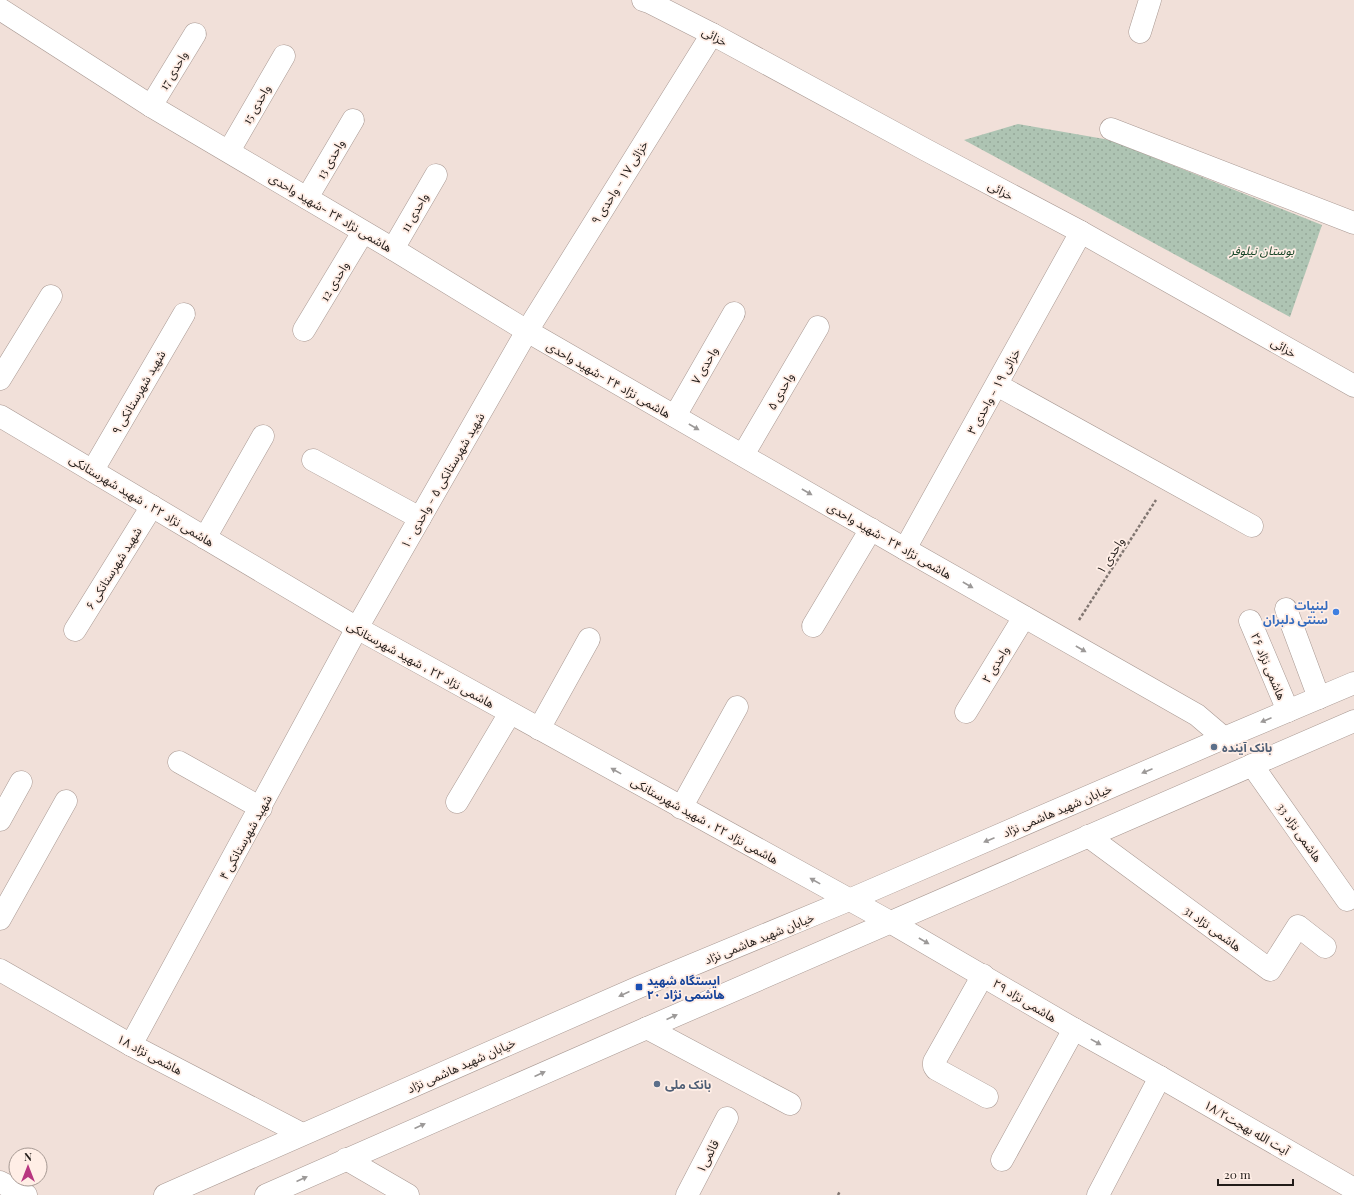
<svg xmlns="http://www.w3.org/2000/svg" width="1354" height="1195" font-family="'Playfair Display','Noto Sans Arabic',serif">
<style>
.park{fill:url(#park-dots)}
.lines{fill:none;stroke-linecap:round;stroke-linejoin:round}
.minor-casing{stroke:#a89892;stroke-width:23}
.major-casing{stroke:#a89892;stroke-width:23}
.path{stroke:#817671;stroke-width:2.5;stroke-dasharray:3 2;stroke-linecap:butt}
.minor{stroke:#fff;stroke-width:22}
.major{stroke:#fff;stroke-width:22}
.oneway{fill:#9c9998}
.shop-dot{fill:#3f7fe0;stroke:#ffeee6;stroke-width:1.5}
.service-dot{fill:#5c6f8a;stroke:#ffeee6;stroke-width:1.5}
.transit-dot{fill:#1a4fb4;stroke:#ffeee6;stroke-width:1.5}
.labels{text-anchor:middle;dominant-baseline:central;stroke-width:3.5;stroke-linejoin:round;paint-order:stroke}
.street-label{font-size:12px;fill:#221c19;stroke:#ffeee6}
.park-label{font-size:12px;font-style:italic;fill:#184426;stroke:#ffeee6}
.shop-label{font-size:12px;font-weight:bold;fill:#366cbe;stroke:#ffeee6;text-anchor:end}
.service-label{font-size:12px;font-weight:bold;fill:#4e5e75;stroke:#ffeee6;text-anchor:start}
.transit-label{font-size:12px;font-weight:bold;fill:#164399;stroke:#ffeee6;text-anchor:start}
</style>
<defs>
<pattern id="park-dots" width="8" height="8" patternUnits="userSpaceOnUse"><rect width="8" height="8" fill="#aec4b3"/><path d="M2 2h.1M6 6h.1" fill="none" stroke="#95a899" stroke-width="1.8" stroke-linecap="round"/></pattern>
</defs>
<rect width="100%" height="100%" fill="#f1e0d9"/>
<polygon class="park" points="1018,124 1110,140 1322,225 1290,317 964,140"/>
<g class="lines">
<g class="minor-casing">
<g id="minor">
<polyline points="643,0 649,2 712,34 926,150 1081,232 1354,386"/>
<polyline points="0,9 151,106 393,249 527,331 905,549 1197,715 1224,738"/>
<polyline points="1140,32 1150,0"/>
<polyline points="151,106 195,34"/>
<polyline points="1111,129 1354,223"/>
<polyline points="229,151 284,56"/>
<polyline points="307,198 353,120"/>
<polyline points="393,249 436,175"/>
<polyline points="304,330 363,232"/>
<polyline points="0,379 51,296"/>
<polyline points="997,385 1252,526"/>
<polyline points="0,416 357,628 890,922 1074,1029 1160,1077 1354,1189"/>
<polyline points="675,416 734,313"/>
<polyline points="743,455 818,327"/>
<polyline points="313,460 420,518"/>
<polyline points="93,470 184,314"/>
<polyline points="205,538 263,436"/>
<polyline points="905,549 1081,232"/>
<polyline points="1286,609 1319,698"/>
<polyline points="1250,621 1288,711"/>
<polyline points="813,626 871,529"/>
<polyline points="75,630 152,506"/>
<polyline points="966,712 1024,617"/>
<polyline points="539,729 589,639"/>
<polyline points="179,762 261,808"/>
<polyline points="1252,765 1347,900"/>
<polyline points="457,802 510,713"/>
<polyline points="681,808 737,707"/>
<polyline points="0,820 21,782"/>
<polyline points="1088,836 1270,970 1298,926 1325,947"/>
<polyline points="0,919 66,801"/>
<polyline points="0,970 131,1045 302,1134"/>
<polyline points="983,975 934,1062 934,1066 936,1069 987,1097"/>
<polyline points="647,1028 790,1104"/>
<polyline points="131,1045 357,628 527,331 712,34"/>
<polyline points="346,1159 408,1195"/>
<polyline points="1002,1160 1074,1029"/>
<polyline points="0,1182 26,1195"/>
<polyline points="687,1195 727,1118"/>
<polyline points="1098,1195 1160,1077"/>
</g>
</g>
<g class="major-casing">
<g id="major">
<polyline points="165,1195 639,987 849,900 1224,738 1354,683"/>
<polyline points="266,1195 647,1028 1354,721"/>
</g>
</g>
<g class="path">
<polyline points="1079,620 1156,500"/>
<polyline points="838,1195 840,1191"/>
</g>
<use href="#minor" class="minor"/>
<use href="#major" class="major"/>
</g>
<defs><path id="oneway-solid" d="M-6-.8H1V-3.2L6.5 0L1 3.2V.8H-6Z"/></defs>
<g class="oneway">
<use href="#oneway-solid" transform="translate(694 427) rotate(30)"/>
<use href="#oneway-solid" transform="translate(807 492) rotate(30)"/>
<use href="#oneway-solid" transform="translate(968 585) rotate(30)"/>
<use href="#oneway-solid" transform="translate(1081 649) rotate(30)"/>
<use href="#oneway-solid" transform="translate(1266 720) rotate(157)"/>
<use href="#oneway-solid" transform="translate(616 771) rotate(-151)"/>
<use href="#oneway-solid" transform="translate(1147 771) rotate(157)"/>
<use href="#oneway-solid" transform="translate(989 840) rotate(157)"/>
<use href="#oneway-solid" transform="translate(815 881) rotate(-151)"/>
<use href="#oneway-solid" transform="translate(924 941) rotate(30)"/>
<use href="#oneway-solid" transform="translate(624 994) rotate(156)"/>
<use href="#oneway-solid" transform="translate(672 1017) rotate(-24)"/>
<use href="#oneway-solid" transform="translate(1096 1042) rotate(29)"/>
<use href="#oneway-solid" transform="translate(540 1074) rotate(-24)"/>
<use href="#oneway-solid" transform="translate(420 1126) rotate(-24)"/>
<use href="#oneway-solid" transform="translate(302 1179) rotate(-24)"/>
</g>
<circle class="shop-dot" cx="1336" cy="612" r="4"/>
<g class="service-dot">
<circle cx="1214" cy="747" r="4"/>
<circle cx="657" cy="1084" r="4"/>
</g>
<rect class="transit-dot" x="635" y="983" width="8" height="8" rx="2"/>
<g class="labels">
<g class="street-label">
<text transform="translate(715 36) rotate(28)">خزائی</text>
<text transform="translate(173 70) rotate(-59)">واحدی 17</text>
<text transform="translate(256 104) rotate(-60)">واحدی 15</text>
<text transform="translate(330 159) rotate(-60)">واحدی 13</text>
<text transform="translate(619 182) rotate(-58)">خزائی ۱۷ - واحدی ۹</text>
<text transform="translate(1001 190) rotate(28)">خزائی</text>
<text transform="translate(331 212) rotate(31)">هاشمی نژاد ۲۴ -شهید واحدی</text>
<text transform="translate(414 212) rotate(-60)">واحدی 11</text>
<text transform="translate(334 281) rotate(-59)">واحدی 12</text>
<text transform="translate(1284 347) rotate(30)">خزائی</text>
<text transform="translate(704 365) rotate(-60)">واحدی ۷</text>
<text transform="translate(609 379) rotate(30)">هاشمی نژاد ۲۴ -شهید واحدی</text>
<text transform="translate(780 391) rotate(-60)">واحدی ۵</text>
<text transform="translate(993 391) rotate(-61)">خزائی ۱۹ - واحدی ۳</text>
<text transform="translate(138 392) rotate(-60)">شهید شهرستانکی ۹</text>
<text transform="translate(442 480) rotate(-60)">شهید شهرستانکی ۵ - واحدی ۱۰</text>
<text transform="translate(142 500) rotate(31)">هاشمی نژاد ۲۲ ، شهید شهرستانکی</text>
<text transform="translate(890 540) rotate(30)">هاشمی نژاد ۲۴ -شهید واحدی</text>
<text transform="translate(1110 555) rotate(-57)">واحدی ۱</text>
<text transform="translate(113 568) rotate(-58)">شهید شهرستانکی ۶</text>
<text transform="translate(421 664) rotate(29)">هاشمی نژاد ۲۲ ، شهید شهرستانکی</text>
<text transform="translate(995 664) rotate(-59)">واحدی ۲</text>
<text transform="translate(1269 666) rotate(67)">هاشمی نژاد ۲۶</text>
<text transform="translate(1057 810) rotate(-23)">خیابان شهید هاشمی نژاد</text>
<text transform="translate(705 820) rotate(29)">هاشمی نژاد ۲۲ ، شهید شهرستانکی</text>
<text transform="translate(1300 832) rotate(55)">هاشمی نژاد 33</text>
<text transform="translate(245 837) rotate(-61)">شهید شهرستانکی ۴</text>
<text transform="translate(1213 928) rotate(36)">هاشمی نژاد 31</text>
<text transform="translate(759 938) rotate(-22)">خیابان شهید هاشمی نژاد</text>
<text transform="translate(1025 1000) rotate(31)">هاشمی نژاد ۲۹</text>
<text transform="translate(150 1054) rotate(28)">هاشمی نژاد ۱۸</text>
<text transform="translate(461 1065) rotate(-24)">خیابان شهید هاشمی نژاد</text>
<text transform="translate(1247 1127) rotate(30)">آیت الله بهجت۱۸/۲</text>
<text transform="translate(707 1156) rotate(-63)">قائمی۱</text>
</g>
<g class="park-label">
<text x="1262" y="250">بوستان نیلوفر</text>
</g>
<g class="shop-label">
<text x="1328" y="605">لبنیات<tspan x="1328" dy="14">سنتی دلبران</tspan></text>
</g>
<g class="service-label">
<text x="1222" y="747">بانک آینده</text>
<text x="665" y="1084">بانک ملی</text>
</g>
<g class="transit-label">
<text x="647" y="980">ایستگاه شهید<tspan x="647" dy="14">هاشمی نژاد ۲۰</tspan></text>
</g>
</g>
<g transform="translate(28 1167)"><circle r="19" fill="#ffeee6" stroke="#a79a94"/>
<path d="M0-3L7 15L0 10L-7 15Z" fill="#b83680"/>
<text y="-6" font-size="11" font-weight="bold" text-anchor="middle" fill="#221c19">N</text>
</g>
<path d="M1218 1179v6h75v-6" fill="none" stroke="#221c19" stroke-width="2"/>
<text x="1224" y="1179" font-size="12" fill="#221c19" stroke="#ffeee6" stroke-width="3" paint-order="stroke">20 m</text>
</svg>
